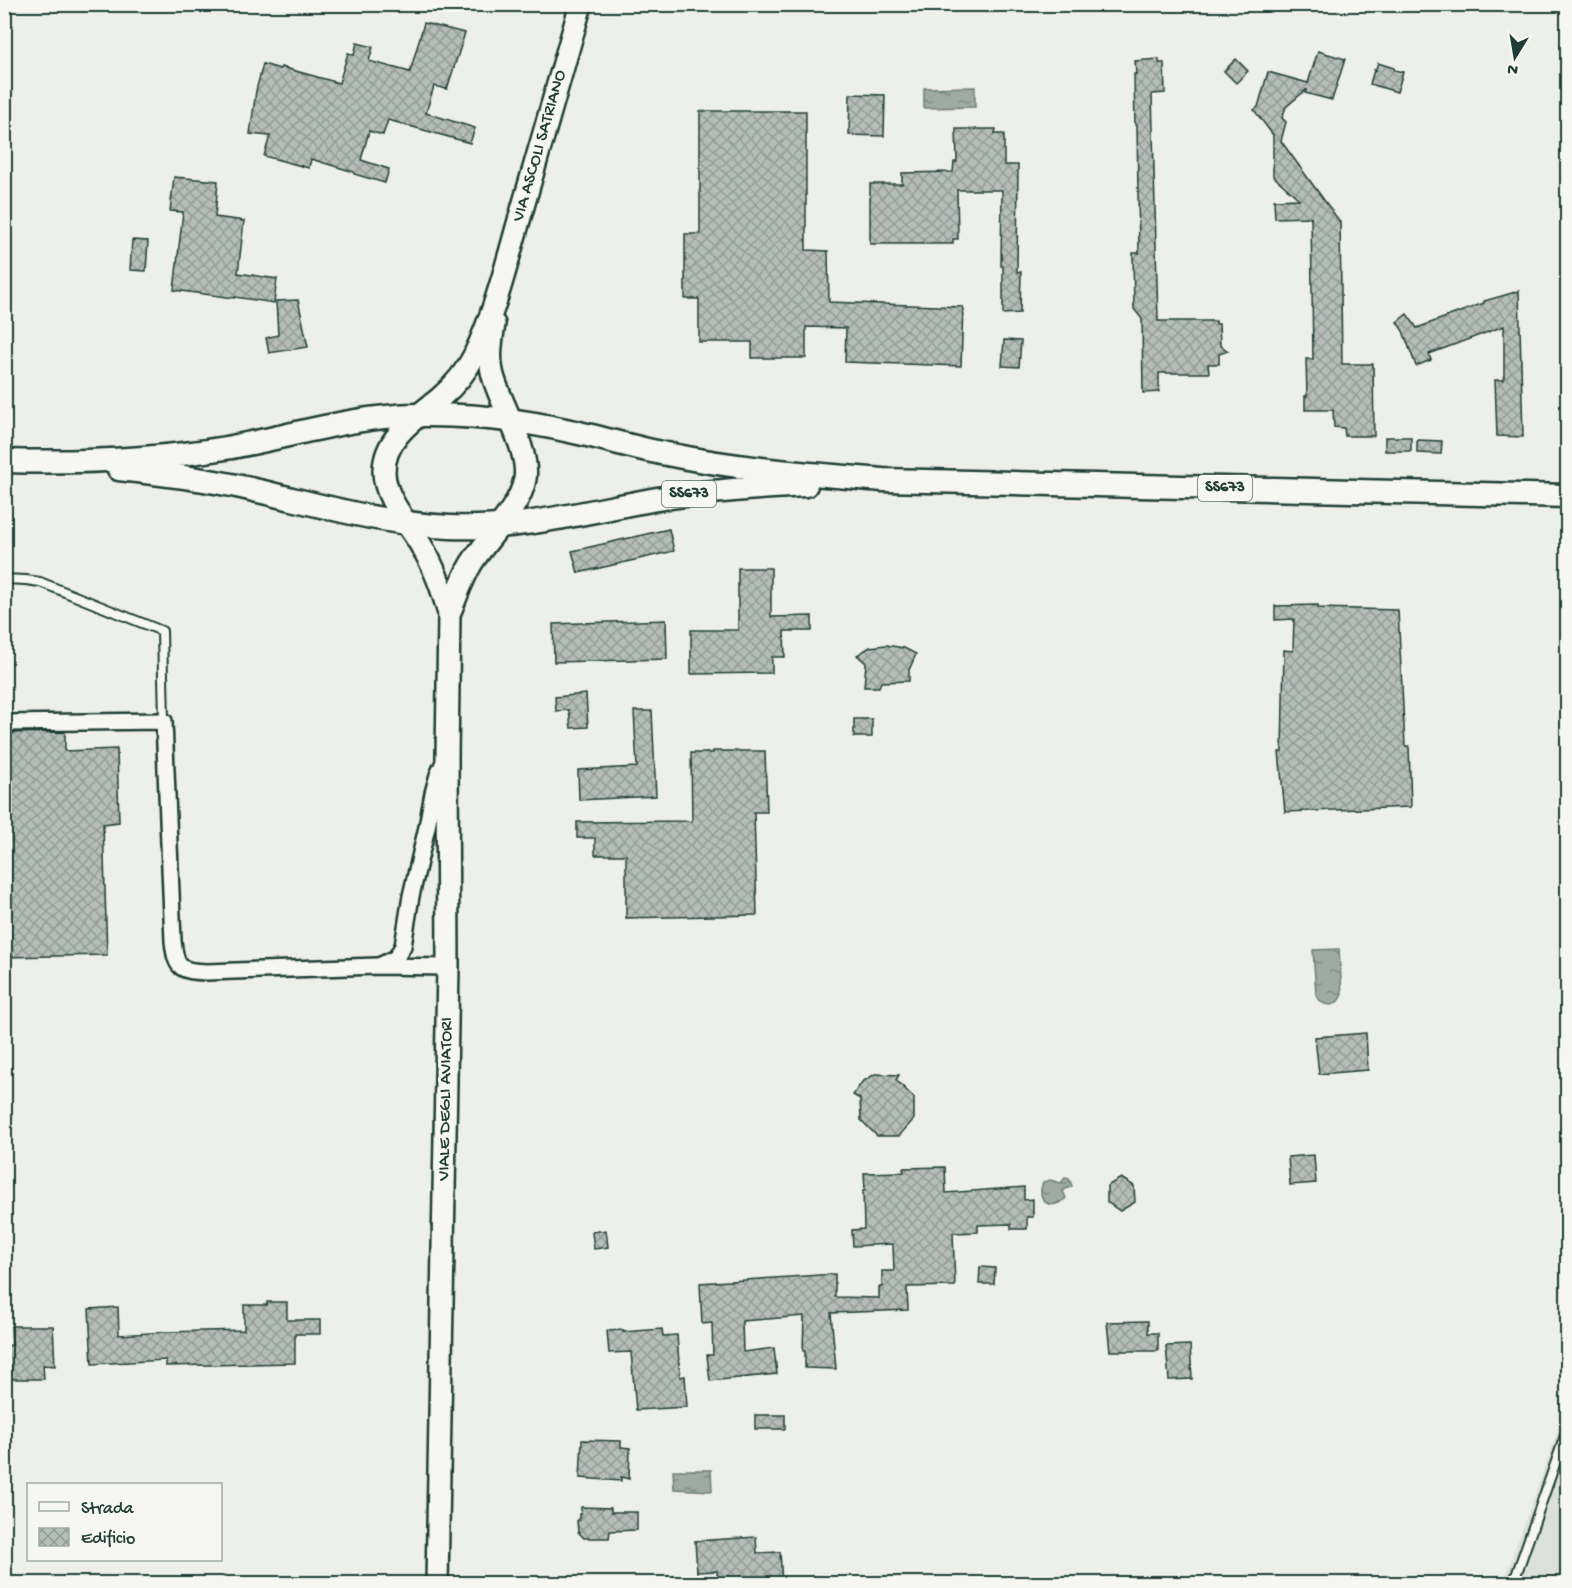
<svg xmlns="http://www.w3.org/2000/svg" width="1572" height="1588" font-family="'Gochi Hand',sans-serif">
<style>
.built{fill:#dce0db}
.water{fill:url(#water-ripples);stroke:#6c7e77;stroke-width:1.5}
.building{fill:url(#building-cross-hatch);stroke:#1f3d34;stroke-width:1.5}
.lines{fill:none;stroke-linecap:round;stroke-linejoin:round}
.service-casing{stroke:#1f3d34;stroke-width:12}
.minor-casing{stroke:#1f3d34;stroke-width:20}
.secondary-casing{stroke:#1f3d34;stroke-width:26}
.primary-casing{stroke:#1f3d34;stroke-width:27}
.service{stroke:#f6f6f2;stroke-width:8}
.minor{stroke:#f6f6f2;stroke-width:15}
.secondary{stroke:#f6f6f2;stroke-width:21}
.primary{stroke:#f6f6f2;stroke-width:22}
.labels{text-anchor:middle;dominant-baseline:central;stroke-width:6;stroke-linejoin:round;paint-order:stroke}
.shield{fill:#f6f6f2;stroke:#60746d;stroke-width:1.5}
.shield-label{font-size:16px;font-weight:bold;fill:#1f3d34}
.street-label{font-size:18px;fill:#1f3d34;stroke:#f6f6f2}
</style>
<defs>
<pattern id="water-ripples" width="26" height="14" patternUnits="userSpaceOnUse" patternTransform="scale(1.5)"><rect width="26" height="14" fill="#9faaa4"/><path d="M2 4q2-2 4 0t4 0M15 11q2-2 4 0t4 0" fill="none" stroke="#818c86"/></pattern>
<pattern id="building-cross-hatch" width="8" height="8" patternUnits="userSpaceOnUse" patternTransform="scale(1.5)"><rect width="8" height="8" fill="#b4bdb8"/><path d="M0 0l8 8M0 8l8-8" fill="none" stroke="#929b96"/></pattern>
</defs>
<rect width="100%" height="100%" fill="#edefea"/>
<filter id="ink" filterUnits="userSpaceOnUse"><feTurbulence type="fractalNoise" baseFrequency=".0167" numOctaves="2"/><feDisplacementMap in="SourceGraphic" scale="12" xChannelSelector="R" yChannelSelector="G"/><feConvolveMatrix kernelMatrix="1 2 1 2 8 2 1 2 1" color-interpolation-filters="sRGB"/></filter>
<g filter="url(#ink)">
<polygon class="built" points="1567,1405 1567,1583 1503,1583"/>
<g class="water">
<polygon points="975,87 975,107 924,108 924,88"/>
<path d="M1339,949l3,45c-5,15 -20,14 -26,0l-3,-44z"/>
<path d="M1065,1178l4,1 3,7 -6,3 -3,2 3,7c-14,14 -31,4 -23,-16l7,-2 11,3z"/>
<polygon points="673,1470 711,1470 712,1491 674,1489"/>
</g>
<g class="building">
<polygon points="424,23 465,33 447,89 434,86 426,113 475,128 470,143 388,120 383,135 369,131 361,160 389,169 385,183 354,174 354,172 311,159 309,168 264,156 270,136 250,134 256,91 263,64 280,69 281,67 339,83 348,53 354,55 357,43 373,47 369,61 410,72"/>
<polygon points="1318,51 1345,59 1332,100 1305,93 1307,89 1286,107 1282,118 1286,122 1281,141 1340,222 1342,364 1373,364 1374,436 1345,436 1344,428 1334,427 1333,410 1305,410 1305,396 1307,396 1306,359 1313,359 1311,217 1275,218 1274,200 1299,199 1273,176 1273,135 1254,110 1258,107 1268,72 1308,83"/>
<polygon points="1159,59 1159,63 1164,63 1165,93 1152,94 1158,321 1216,321 1216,324 1219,324 1220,345 1228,351 1219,354 1219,364 1208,364 1209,373 1159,373 1159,392 1143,393 1142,319 1134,309 1133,253 1139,253 1137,125 1135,125 1134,74 1136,74 1135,61"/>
<polygon points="1236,59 1248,71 1236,83 1224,71"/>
<polygon points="1378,63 1394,68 1394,70 1403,72 1397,92 1370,84 1374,70 1375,71"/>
<polygon points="850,94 885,95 884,136 849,135"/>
<polygon points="700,111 806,111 806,250 828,251 829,302 963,307 961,366 845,362 846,328 806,327 806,358 752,358 752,342 699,342 699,299 685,299 685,234 700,234"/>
<polygon points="956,129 996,129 995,134 1004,134 1004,165 1018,165 1017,272 1021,272 1020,313 1003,314 1003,266 1001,266 1002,190 957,190 958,239 953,239 953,244 870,244 870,184 902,184 902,173 953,172 954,162 957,162"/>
<polygon points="174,177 218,181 215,217 244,221 238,273 277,279 274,303 235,297 234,298 174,290 183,212 170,211"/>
<polygon points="132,240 148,241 146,271 130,270"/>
<polygon points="1519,291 1523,437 1497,436 1495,380 1504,380 1504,326 1429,354 1431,360 1416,366 1403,331 1397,322 1407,314 1417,328 1484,303 1484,301"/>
<polygon points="298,300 308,347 269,353 266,338 278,335 276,301"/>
<polygon points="1004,340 1021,341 1019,367 1002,366"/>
<rect x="1385" y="437" width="26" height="14"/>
<polygon points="1417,440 1442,441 1441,454 1417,453"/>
<polygon points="669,529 674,551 578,573 572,551"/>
<polygon points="738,568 771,568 771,617 812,616 812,631 784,631 785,657 772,657 772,673 691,674 691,630 738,630"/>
<polygon points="1318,605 1318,608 1398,610 1405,746 1409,746 1411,807 1285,812 1279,752 1282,752 1284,650 1293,651 1294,619 1275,620 1275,606"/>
<polygon points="666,620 667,659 554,662 553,624"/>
<polygon points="886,645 904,648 916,654 909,670 909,681 881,682 879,687 864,687 866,663 857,655 870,647"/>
<polygon points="586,694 588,727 571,728 569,710 556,711 555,697"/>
<polygon points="634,711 652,711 656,796 579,800 578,770 637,767"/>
<rect x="854" y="719" width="18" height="18"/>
<polygon points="65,732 65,751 117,749 119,822 103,824 107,955 4,957 4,753 9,752 9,733"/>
<polygon points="713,751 765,751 767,812 754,812 757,915 626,918 626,855 595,855 595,838 577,838 577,822 692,821 691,753 713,753"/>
<polygon points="1366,1033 1368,1070 1319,1074 1315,1037"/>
<polygon points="875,1074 899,1075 896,1080 914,1098 914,1119 899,1136 877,1136 861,1120 860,1099 853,1095 862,1082"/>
<polygon points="1314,1155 1316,1183 1290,1185 1288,1157"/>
<polygon points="945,1167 946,1193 1024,1187 1024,1200 1033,1199 1033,1217 1027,1217 1027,1229 1011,1229 1011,1224 978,1225 978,1232 953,1233 955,1286 907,1287 908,1310 831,1313 836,1369 805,1368 805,1351 803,1351 804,1316 742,1321 743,1352 774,1348 777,1374 710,1381 707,1355 713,1355 712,1323 702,1324 700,1283 835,1274 835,1297 879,1298 879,1287 882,1287 882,1271 894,1271 893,1244 853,1246 852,1230 864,1229 863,1190 865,1190 864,1173 904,1172 903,1168"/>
<polygon points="1121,1178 1134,1186 1135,1202 1120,1211 1107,1202 1107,1186"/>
<polygon points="606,1230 608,1247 594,1249 592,1232"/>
<polygon points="980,1267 995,1268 994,1284 979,1284"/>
<polygon points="267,1302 287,1302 287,1320 320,1320 320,1334 295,1334 295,1363 166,1366 166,1360 92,1364 89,1309 118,1307 119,1335 165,1332 244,1330 244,1305 267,1305"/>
<polygon points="1148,1321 1148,1333 1158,1333 1158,1351 1110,1351 1107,1322"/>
<polygon points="11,1326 53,1326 55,1366 43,1365 44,1379 4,1379 4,1346 12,1345"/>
<polygon points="662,1329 663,1336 677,1335 680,1377 685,1376 687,1407 636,1410 631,1352 609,1353 607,1331 623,1330 623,1332"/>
<polygon points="1190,1345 1192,1379 1169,1380 1166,1346"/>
<rect x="755" y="1415" width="30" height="14"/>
<polygon points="582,1440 621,1441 621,1447 630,1448 629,1479 621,1477 621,1481 580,1478"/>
<polygon points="581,1507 611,1508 611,1512 637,1512 637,1530 610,1531 609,1538 584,1538 578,1532 577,1520 579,1520 579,1514 581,1514"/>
<polygon points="756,1537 757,1553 780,1552 782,1584 718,1584 717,1571 697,1572 695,1541"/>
</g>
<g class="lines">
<g class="service-casing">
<g id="service">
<polyline points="4,579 26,580 40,582 162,631 164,721"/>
<polyline points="1513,1584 1568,1427"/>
</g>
</g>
<g class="minor-casing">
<g id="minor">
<path d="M4,723l160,-2 9,220c3,28 7,30 34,31l170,-6 71,1"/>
<polyline points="381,965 396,958 403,946 411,896 427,827 433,793 438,775 444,762"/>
</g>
</g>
<g class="secondary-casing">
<g id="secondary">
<path d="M449,614c7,-16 13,-35 22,-50 16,-26 49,-56 54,-85 5,-27 -23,-73 -31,-100 -6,-18 -3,-37 0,-55"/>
<path d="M437,1584l11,-617 -1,-210 2,-143c-6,-23 -14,-46 -27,-67 -13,-23 -38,-48 -38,-76 0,-34 33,-54 56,-73 14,-12 26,-26 34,-42 22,-46 34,-98 48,-146 20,-69 39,-137 59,-206"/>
</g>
</g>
<g class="primary-casing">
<g id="primary">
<path d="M4,461c74,2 149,-1 222,-13 63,-11 126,-32 191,-33 51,-1 104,5 153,16 33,7 64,17 97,23 71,15 143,20 216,26l685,16"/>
<path d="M119,469c44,5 88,10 131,20 66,15 132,35 200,38 71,3 138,-16 207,-28 50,-8 100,-11 149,-14"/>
</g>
</g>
<use href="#service" class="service"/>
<use href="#minor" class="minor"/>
<use href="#secondary" class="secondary"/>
<use href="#primary" class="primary"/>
</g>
</g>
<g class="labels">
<g class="shield">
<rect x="1198" y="475" width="54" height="26" rx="4.5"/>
<rect x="662" y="481" width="54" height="26" rx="4.5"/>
</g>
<g class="shield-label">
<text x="1225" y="488">SS673</text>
<text x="689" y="494">SS673</text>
</g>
<g class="street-label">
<text transform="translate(540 146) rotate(-74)">VIA ASCOLI SATRIANO</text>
<text transform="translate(446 1099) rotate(-89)">VIALE DEGLI AVIATORI</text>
</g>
</g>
<rect width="1572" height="1588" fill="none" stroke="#f6f6f2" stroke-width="24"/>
<rect x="12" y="12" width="1548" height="1564" fill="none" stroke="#1f3d34" stroke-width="2" filter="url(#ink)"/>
<rect x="27" y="1483" width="195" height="78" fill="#f6f6f2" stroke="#a0aca6" stroke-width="1.5"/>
<rect x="39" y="1502" width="30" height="9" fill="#f6f6f2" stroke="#a0aca6" stroke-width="1.5"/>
<text x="81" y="1513" font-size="18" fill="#1f3d34">Strada</text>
<rect x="39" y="1528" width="30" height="18" fill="url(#building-cross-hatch)" stroke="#a0aca6" stroke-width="1.5"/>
<text x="81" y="1543" font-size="18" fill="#1f3d34">Edificio</text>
<g transform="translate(1515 57) rotate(191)" stroke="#f6f6f2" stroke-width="4.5" paint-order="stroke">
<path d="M0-4.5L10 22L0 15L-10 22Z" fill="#1f3d34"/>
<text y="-9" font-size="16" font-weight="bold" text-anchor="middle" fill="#1f3d34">N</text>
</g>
</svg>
